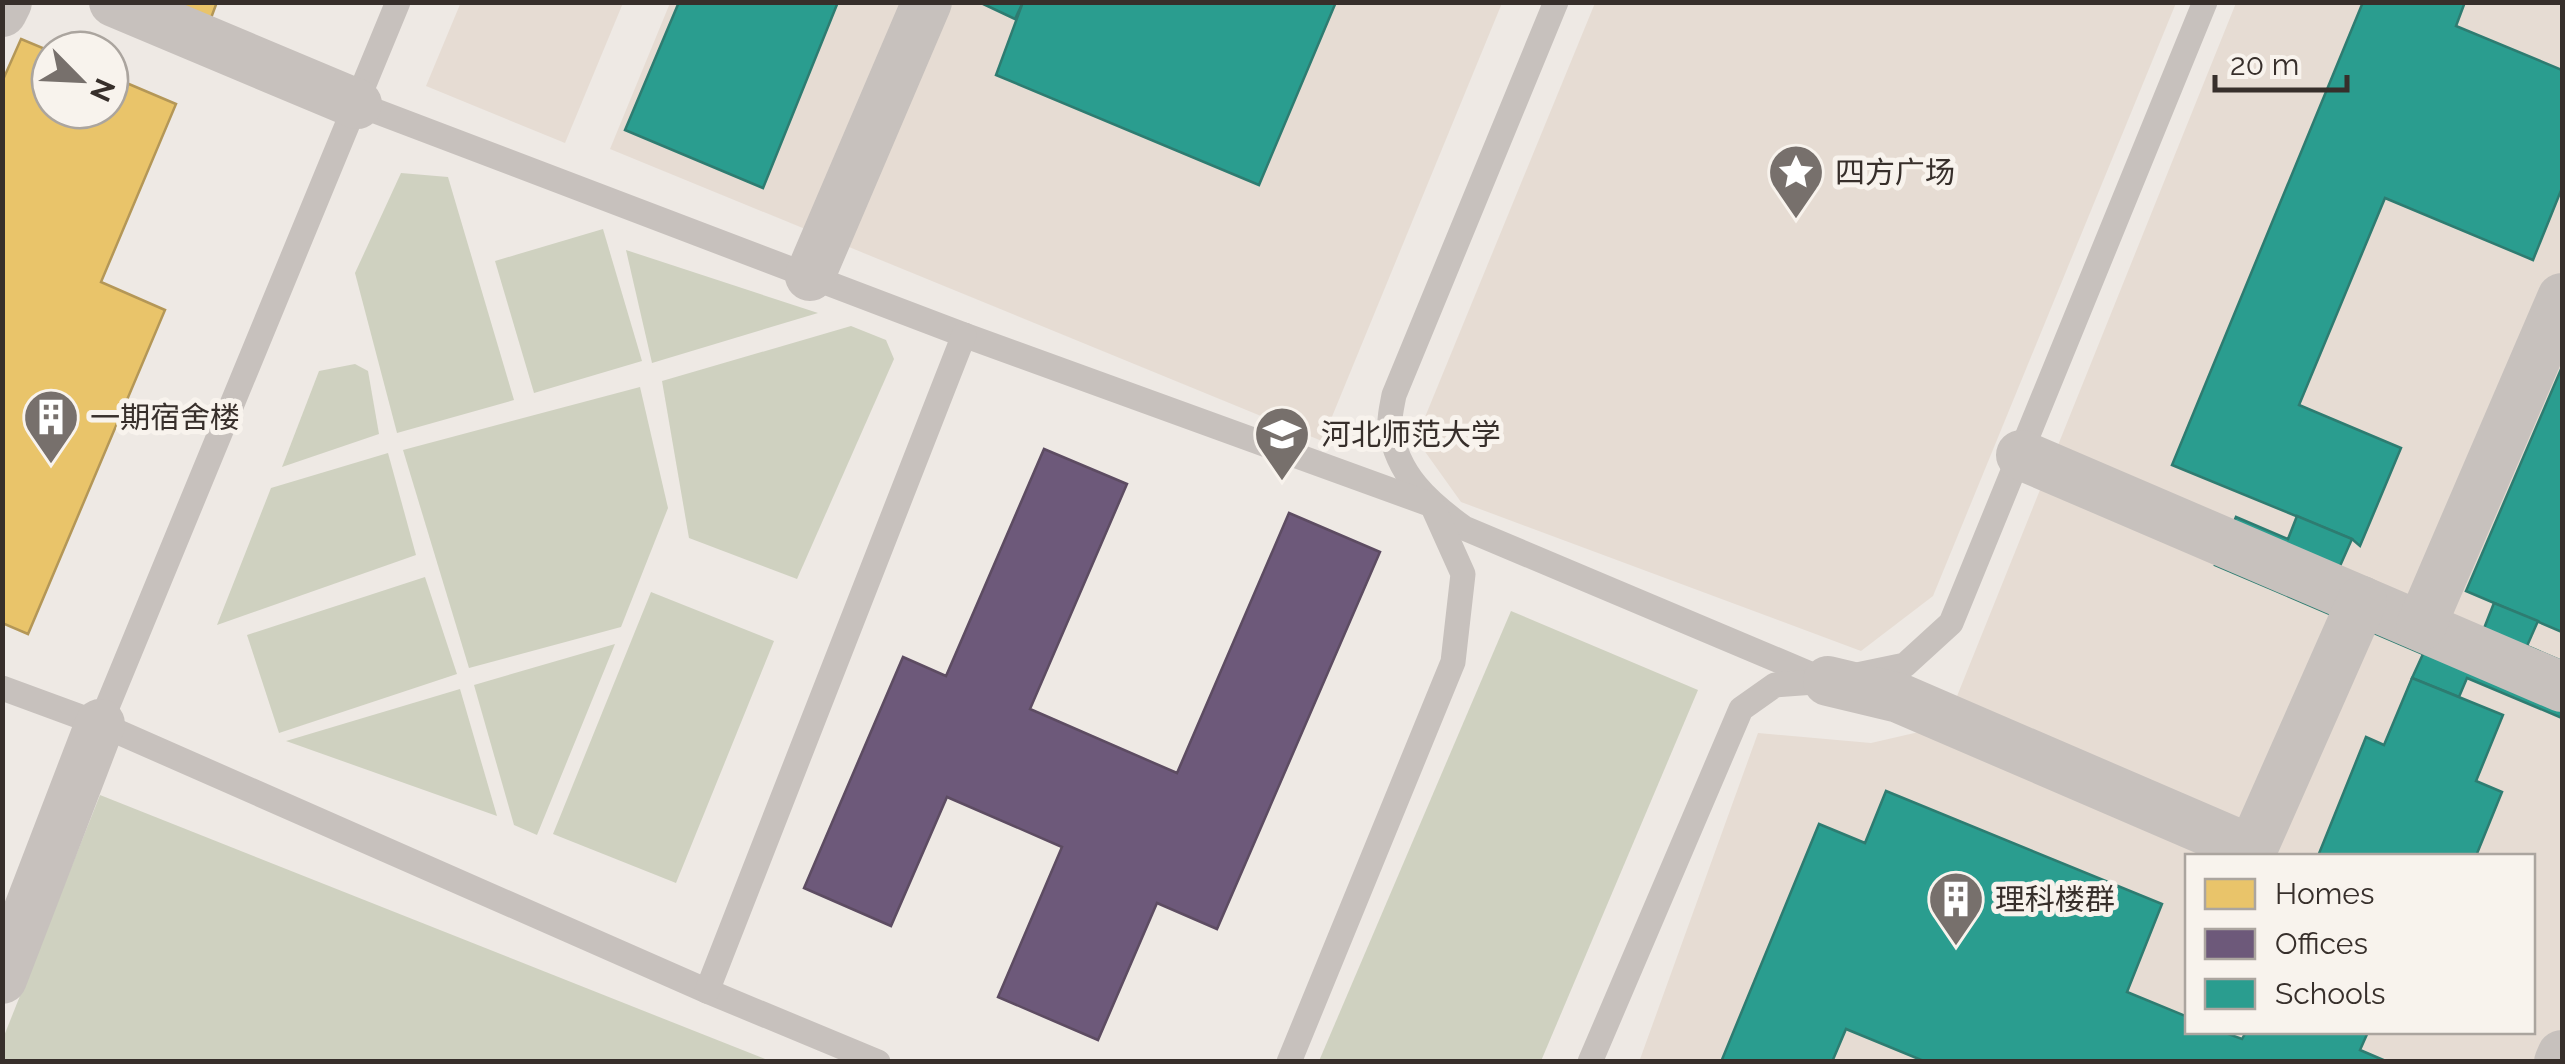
<svg xmlns="http://www.w3.org/2000/svg" width="2565" height="1064" font-family="Raleway,'Noto Sans SC',sans-serif">
<style>
.green{fill:#cfd1c0}
.plaza{fill:#e6dcd3;fill-rule:evenodd}
.homes{fill:#e9c46a;stroke:#b49757;stroke-width:2.5}
.offices{fill:#6d597a;stroke:#5d4c62;stroke-width:2.5}
.schools{fill:#2a9d8f;stroke:#2e7c71;stroke-width:2.5}
.lines{fill:none;stroke-linecap:round;stroke-linejoin:round}
.lane{stroke:#c7c1bd;stroke-width:25}
.street{stroke:#c7c1bd;stroke-width:50}
.labels{text-anchor:middle;dominant-baseline:central;stroke-width:10;stroke-linejoin:round;paint-order:stroke}
.poi-label{font-size:30px;fill:#372f2b;stroke:#f8f3ed;text-anchor:start}
</style>
<rect width="100%" height="100%" fill="#eee9e4"/>
<g class="green">
<polygon points="401,173 448,177 514,400 397,433 355,273"/>
<polygon points="603,229 642,361 534,393 495,261"/>
<polygon points="626,250 818,313 652,363"/>
<polygon points="851,326 886,340 894,359 797,579 689,538 662,381"/>
<polygon points="355,364 368,371 379,434 282,467 319,371"/>
<polygon points="640,387 668,508 621,627 469,668 403,450"/>
<polygon points="388,453 416,555 217,625 271,488"/>
<polygon points="425,577 457,674 279,733 247,635"/>
<polygon points="651,592 774,641 676,883 553,834"/>
<polygon points="1511,611 1698,690 1541,1061 1319,1061"/>
<polygon points="615,644 537,835 514,825 474,685"/>
<polygon points="460,689 497,816 286,741"/>
<polygon points="100,795 770,1061 3,1062 2,1041"/>
</g>
<g class="plaza">
<polygon points="461,2 623,3 565,143 426,86"/>
<polygon points="670,3 1502,3 1322,441 610,149"/>
<polygon points="1595,3 2176,3 1933,596 1861,651 1461,502 1416,439"/>
<path d="M2236,3h326v1058l-923,1 119,-329 113,10 74,-17zM2188,856h344v176h-344z"/>
</g>
<g class="homes">
<polygon points="174,2 217,2 211,18"/>
<polygon points="21,39 50,51 50,110 110,110 110,76 176,104 101,282 165,310 28,634 2,623 2,82"/>
</g>
<polygon class="offices" points="1044,449 1127,484 1030,709 1177,773 1289,513 1380,552 1217,929 1157,903 1098,1040 998,997 1062,847 947,797 891,926 804,888 903,657 946,676"/>
<g class="schools">
<polygon points="679,2 838,2 763,188 625,130"/>
<polygon points="979,2 1023,2 1015,19"/>
<polygon points="1023,2 1336,2 1259,185 996,75"/>
<polygon points="2363,2 2465,2 2456,26 2562,70 2562,188 2533,260 2385,198 2299,405 2401,448 2360,546 2352,539 2172,465"/>
<polygon points="2562,367 2562,632 2466,591"/>
<polygon points="2297,516 2352,539 2336,575 2481,636 2494,603 2538,621 2527,646 2562,661 2562,718 2467,678 2459,697 2412,678 2423,654 2215,565 2236,517 2288,539"/>
<polygon points="2412,678 2503,715 2476,781 2502,792 2476,856 2318,856 2366,737 2384,745"/>
<polygon points="1886,791 2162,904 2127,992 2188,1017 2188,1032 2223,1032 2242,1039 2246,1032 2368,1032 2360,1050 2388,1062 1926,1062 1846,1029 1832,1062 1721,1062 1819,824 1865,843"/>
</g>
<g class="lines">
<g class="lane">
<path d="M1556,2l-162,393c-2,11 -5,22 -4,32 7,48 38,75 74,101l358,151"/>
<polyline points="357,104 964,335 1432,505 1463,574 1453,662 1289,1062"/>
<polyline points="2,688 100,724 707,991 878,1062"/>
<polyline points="100,724 398,2"/>
<polyline points="707,991 964,335"/>
<polyline points="1590,1062 1741,709 1775,685 1828,681 1905,665 1951,623 2205,2"/>
</g>
<g class="street">
<polyline points="114,2 357,104"/>
<polyline points="2,12 7,2"/>
<polyline points="810,276 927,2"/>
<polyline points="2021,455 2562,687"/>
<polyline points="2421,626 2562,298"/>
<polyline points="1828,681 1899,698 2252,850 2362,601"/>
<polyline points="2,979 100,724"/>
<polyline points="2559,1062 2562,1055"/>
</g>
</g>
<defs>
<g id="sight-pin" transform="scale(2.875)"><path d="M0 17L-7.5 6A9.5 9.5 0 1 1 7.5 6Z" fill="#77706c" stroke="#f8f3ed"/><path d="M0-6L1.8-2.2L6-1.7L2.9 1.2L3.7 5.4L0 3.3L-3.7 5.4L-2.9 1.2L-6-1.7L-1.8-2.2Z" fill="#fff"/></g>
<g id="building-pin" transform="scale(2.875)"><path d="M0 17L-7.5 6A9.5 9.5 0 1 1 7.5 6Z" fill="#77706c" stroke="#f8f3ed"/><path d="M-4-6H4V6H1V3H-1V6H-4ZM-2.5-4.3h1.7v1.8h-1.7ZM.8-4.3h1.7v1.8H.8ZM-2.5-1h1.7V.8h-1.7ZM.8-1h1.7V.8H.8Z" fill="#fff"/></g>
<g id="university-pin" transform="scale(2.875)"><path d="M0 17L-7.5 6A9.5 9.5 0 1 1 7.5 6Z" fill="#77706c" stroke="#f8f3ed"/><path d="M0-5L7-2L0 1L-7-2ZM-4 1L0 2.5L4 1V4Q0 6-4 4Z" fill="#fff"/></g>
</defs>
<g fill-rule="evenodd">
<use href="#sight-pin" x="1796" y="172"/>
<use href="#building-pin" x="51" y="417"/>
<use href="#university-pin" x="1282" y="434"/>
<use href="#building-pin" x="1956" y="899"/>
</g>
<g class="labels">
<g class="poi-label">
<text x="1835" y="172">四方广场</text>
<text x="90" y="417">一期宿舍楼</text>
<text x="1321" y="434">河北师范大学</text>
<text x="1995" y="899">理科楼群</text>
</g>
</g>
<rect width="2565" height="1064" fill="none" stroke="#372f2b" stroke-width="10"/>
<rect x="2185" y="854" width="350" height="180" fill="#f8f3ed" stroke="#aba59f" stroke-width="2.5"/>
<rect x="2205" y="879" width="50" height="30" fill="#e9c46a" stroke="#aba59f" stroke-width="2.5"/>
<text x="2275" y="904" font-size="30" fill="#372f2b">Homes</text>
<rect x="2205" y="929" width="50" height="30" fill="#6d597a" stroke="#aba59f" stroke-width="2.5"/>
<text x="2275" y="954" font-size="30" fill="#372f2b">Offices</text>
<rect x="2205" y="979" width="50" height="30" fill="#2a9d8f" stroke="#aba59f" stroke-width="2.5"/>
<text x="2275" y="1004" font-size="30" fill="#372f2b">Schools</text>
<g transform="translate(80 80) rotate(114)"><circle r="48" fill="#f8f3ed" stroke="#aba59f" stroke-width="2.5"/>
<path d="M0-8L18 38L0 25L-18 38Z" fill="#77706c"/>
<text y="-15" font-size="28" font-weight="bold" text-anchor="middle" fill="#372f2b">N</text>
</g>
<path d="M2215 75v15h132v-15" fill="none" stroke="#372f2b" stroke-width="5"/>
<text x="2230" y="75" font-size="30" fill="#372f2b" stroke="#f8f3ed" stroke-width="8" paint-order="stroke">20 m</text>
</svg>
